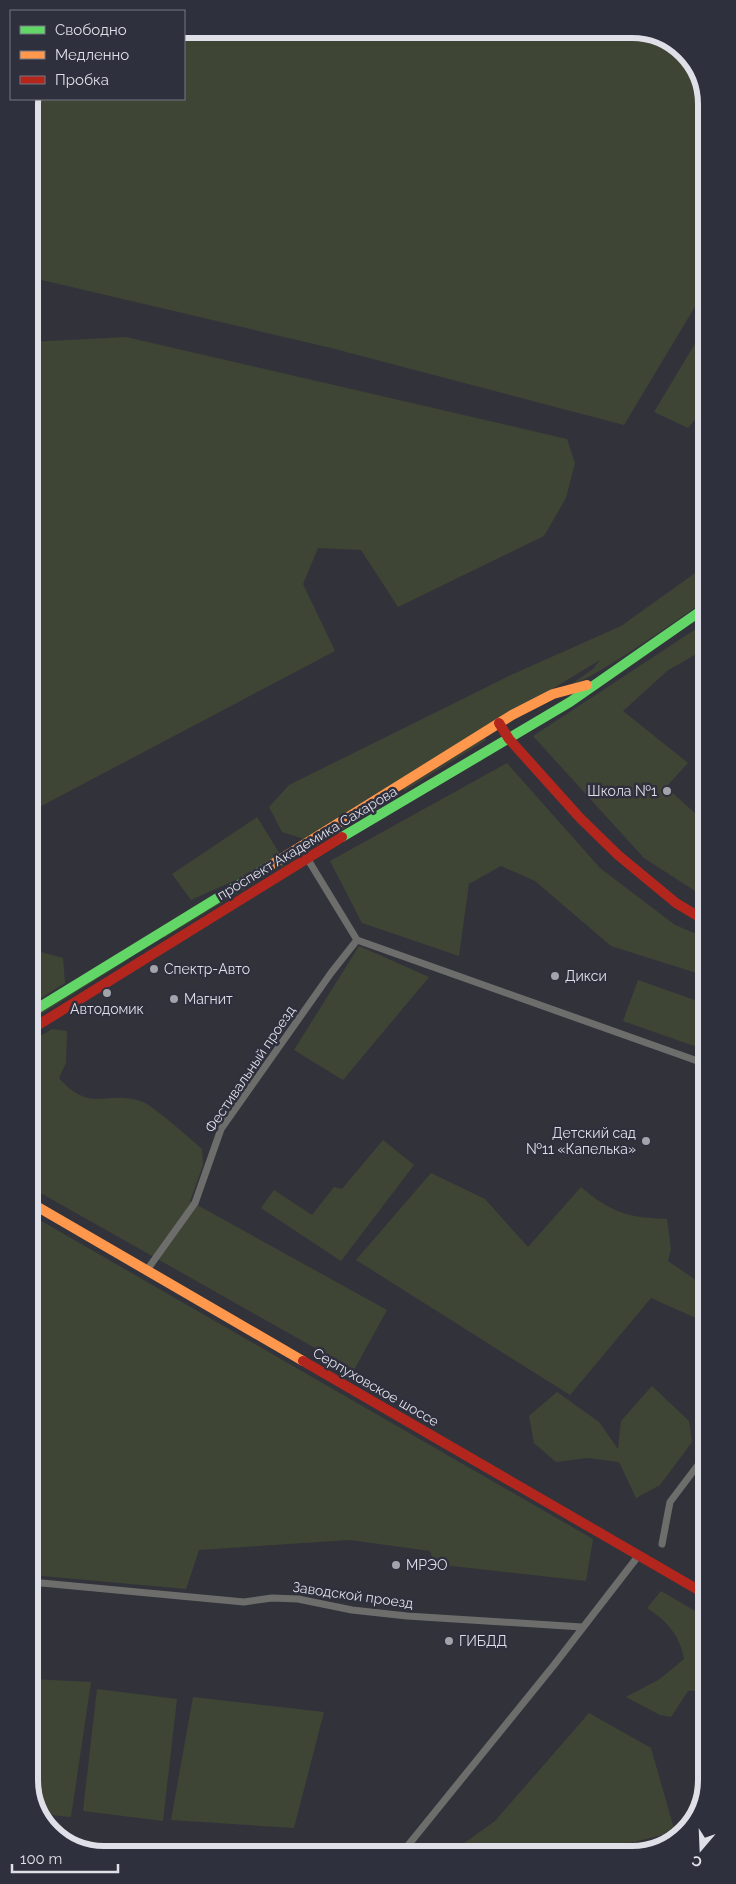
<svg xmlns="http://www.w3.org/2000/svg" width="736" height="1884" font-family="Raleway,sans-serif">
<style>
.green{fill:#3e4535}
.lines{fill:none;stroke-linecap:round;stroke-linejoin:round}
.street{stroke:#6d6e6c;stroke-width:7}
.fast{stroke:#63d668;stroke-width:10}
.slow{stroke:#ff974d;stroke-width:10}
.jam{stroke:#b3261e;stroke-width:10}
.poi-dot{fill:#a2a3ab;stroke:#2f303d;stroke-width:2}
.labels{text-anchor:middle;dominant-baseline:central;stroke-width:5;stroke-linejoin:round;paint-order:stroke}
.poi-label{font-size:14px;fill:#dfdfe8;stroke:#2f303d;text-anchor:start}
.street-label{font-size:14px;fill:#dfdfe8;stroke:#2f303d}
.rim{fill:none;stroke:#dfdfe8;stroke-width:6}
</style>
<rect width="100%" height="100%" fill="#32333a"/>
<g class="green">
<polygon points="184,29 638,29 682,47 705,84 705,290 624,425 331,348 29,277 29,99 184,99"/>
<polygon points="705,327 705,407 688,428 654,412"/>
<polygon points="126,337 567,439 575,463 566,498 544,536 398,607 361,550 318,548 303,584 335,651 30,812 29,342"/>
<path d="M705,566v34c-17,13 -118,84 -132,83l20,-14 7,-9 -296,179 -22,-7 -13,-25 20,-22 222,-110 110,-49z"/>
<polygon points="705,623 705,649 667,671 623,711 688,763 666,787 706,823 706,898 644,858 533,736"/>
<polygon points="485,738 486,740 404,791 403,789"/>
<polygon points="507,763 600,868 675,925 706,938 706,976 611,946 535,881 501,866 469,884 459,956 362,923 330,861"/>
<polygon points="392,795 394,798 277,870 275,867"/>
<polygon points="257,817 283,859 191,900 172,874"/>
<polygon points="265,873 266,876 164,938 163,936"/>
<polygon points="359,946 429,977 343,1080 294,1050"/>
<polygon points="30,949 63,958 65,983 30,1005"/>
<polygon points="128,957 129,959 30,1021 30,1017"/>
<polygon points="638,980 706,1004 706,1020 697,1047 623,1021"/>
<path d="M52,1029l15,2 -1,32 -7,15c32,36 45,12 82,23 10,3 51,39 61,48l1,16 -13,36 197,109 -33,60 -324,-183v-145z"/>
<polygon points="383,1140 414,1165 341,1261 261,1208 274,1190 312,1215 334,1187 342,1189"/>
<path d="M431,1173l54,26 43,48 53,-60c29,25 47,31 86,32l4,30 -3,12 38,26 1,36 -56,-25 -81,97 -214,-135z"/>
<polygon points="31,1215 593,1539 586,1581 434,1564 430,1551 350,1540 199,1550 186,1589 31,1575"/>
<polygon points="652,1386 689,1421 692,1442 660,1485 636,1498 619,1462 587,1458 556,1462 534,1443 529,1416 557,1392 599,1422 618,1449 621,1421"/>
<path d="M661,1591l46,27v72l-19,1 -17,26 -11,-2 -34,-18 34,-18 24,-20c-4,-24 -17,-38 -37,-51z"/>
<polygon points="31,1679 91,1682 71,1817 40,1814 31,1800"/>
<polygon points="97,1689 177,1699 163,1821 83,1811"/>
<polygon points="193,1697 324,1712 294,1828 171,1820"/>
<polygon points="589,1713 651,1748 675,1832 589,1853 449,1854 495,1821"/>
</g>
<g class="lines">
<g class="street">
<polyline points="307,858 357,940 706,1064"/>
<polyline points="147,1270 195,1203 221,1129 331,973 357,940"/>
<polyline points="662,1544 670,1502 707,1453"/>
<polyline points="31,1582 244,1602 272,1598 298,1599 352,1610 407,1616 582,1627"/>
<polyline points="401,1854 554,1665 639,1555"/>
</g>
<g class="fast">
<polyline points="342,837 570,702 705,608"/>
<polyline points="30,1013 268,867"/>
</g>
<g class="slow">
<polyline points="268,867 512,715 553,694 587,685"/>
<polyline points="31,1203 303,1361"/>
</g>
<g class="jam">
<polyline points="499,723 509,739 580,818 618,855 676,903 706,921"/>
<polyline points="30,1030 342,837"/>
<polyline points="303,1361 707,1595"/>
</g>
</g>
<g class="poi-dot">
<circle cx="667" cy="791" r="5"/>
<circle cx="154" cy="969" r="5"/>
<circle cx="555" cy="976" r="5"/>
<circle cx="107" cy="993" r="5"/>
<circle cx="174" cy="999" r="5"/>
<circle cx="646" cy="1141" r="5"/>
<circle cx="396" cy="1565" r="5"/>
<circle cx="449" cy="1641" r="5"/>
</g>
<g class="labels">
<g class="poi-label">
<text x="657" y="791" text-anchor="end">Школа №1</text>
<text x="164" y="969">Спектр-Авто</text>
<text x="565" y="976">Дикси</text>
<text x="184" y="999">Магнит</text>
<text x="107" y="1009" text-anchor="middle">Автодомик</text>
<text x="636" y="1133" text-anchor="end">Детский сад<tspan x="636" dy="16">№11 «Капелька»</tspan></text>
<text x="406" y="1565">МРЭО</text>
<text x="459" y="1641">ГИБДД</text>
</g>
<g class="street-label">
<text transform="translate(307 843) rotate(-31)">проспект Академика Сахарова</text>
<text transform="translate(250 1069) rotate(-56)">Фестивальный проезд</text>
<text transform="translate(376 1387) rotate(30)">Серпуховское шоссе</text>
<text transform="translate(353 1595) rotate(8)">Заводской проезд</text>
</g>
</g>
<path d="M0 0H736V1884H0ZM104 38H632A66 66 0 0 1 698 104V1780A66 66 0 0 1 632 1846H104A66 66 0 0 1 38 1780V104A66 66 0 0 1 104 38Z" fill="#2f303d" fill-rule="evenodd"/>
<path class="rim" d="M104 38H632A66 66 0 0 1 698 104V1780A66 66 0 0 1 632 1846H104A66 66 0 0 1 38 1780V104A66 66 0 0 1 104 38Z"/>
<rect x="10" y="10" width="175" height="90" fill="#2f303d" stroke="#757681"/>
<rect x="20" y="26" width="25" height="8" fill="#63d668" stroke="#757681"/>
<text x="55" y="35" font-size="15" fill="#dfdfe8">Свободно</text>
<rect x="20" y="51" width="25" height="8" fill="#ff974d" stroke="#757681"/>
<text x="55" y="60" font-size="15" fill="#dfdfe8">Медленно</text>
<rect x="20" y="76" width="25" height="8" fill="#b3261e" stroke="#757681"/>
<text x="55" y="85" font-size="15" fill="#dfdfe8">Пробка</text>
<g transform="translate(701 1849) rotate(199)" stroke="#2f303d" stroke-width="4" paint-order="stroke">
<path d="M0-4L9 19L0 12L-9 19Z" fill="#dfdfe8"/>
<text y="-8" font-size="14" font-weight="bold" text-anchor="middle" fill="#dfdfe8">С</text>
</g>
<path d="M12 1864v8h106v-8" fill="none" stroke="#dfdfe8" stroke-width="2.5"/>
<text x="20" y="1864" font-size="15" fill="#dfdfe8" stroke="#2f303d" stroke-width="4" paint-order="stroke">100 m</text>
</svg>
